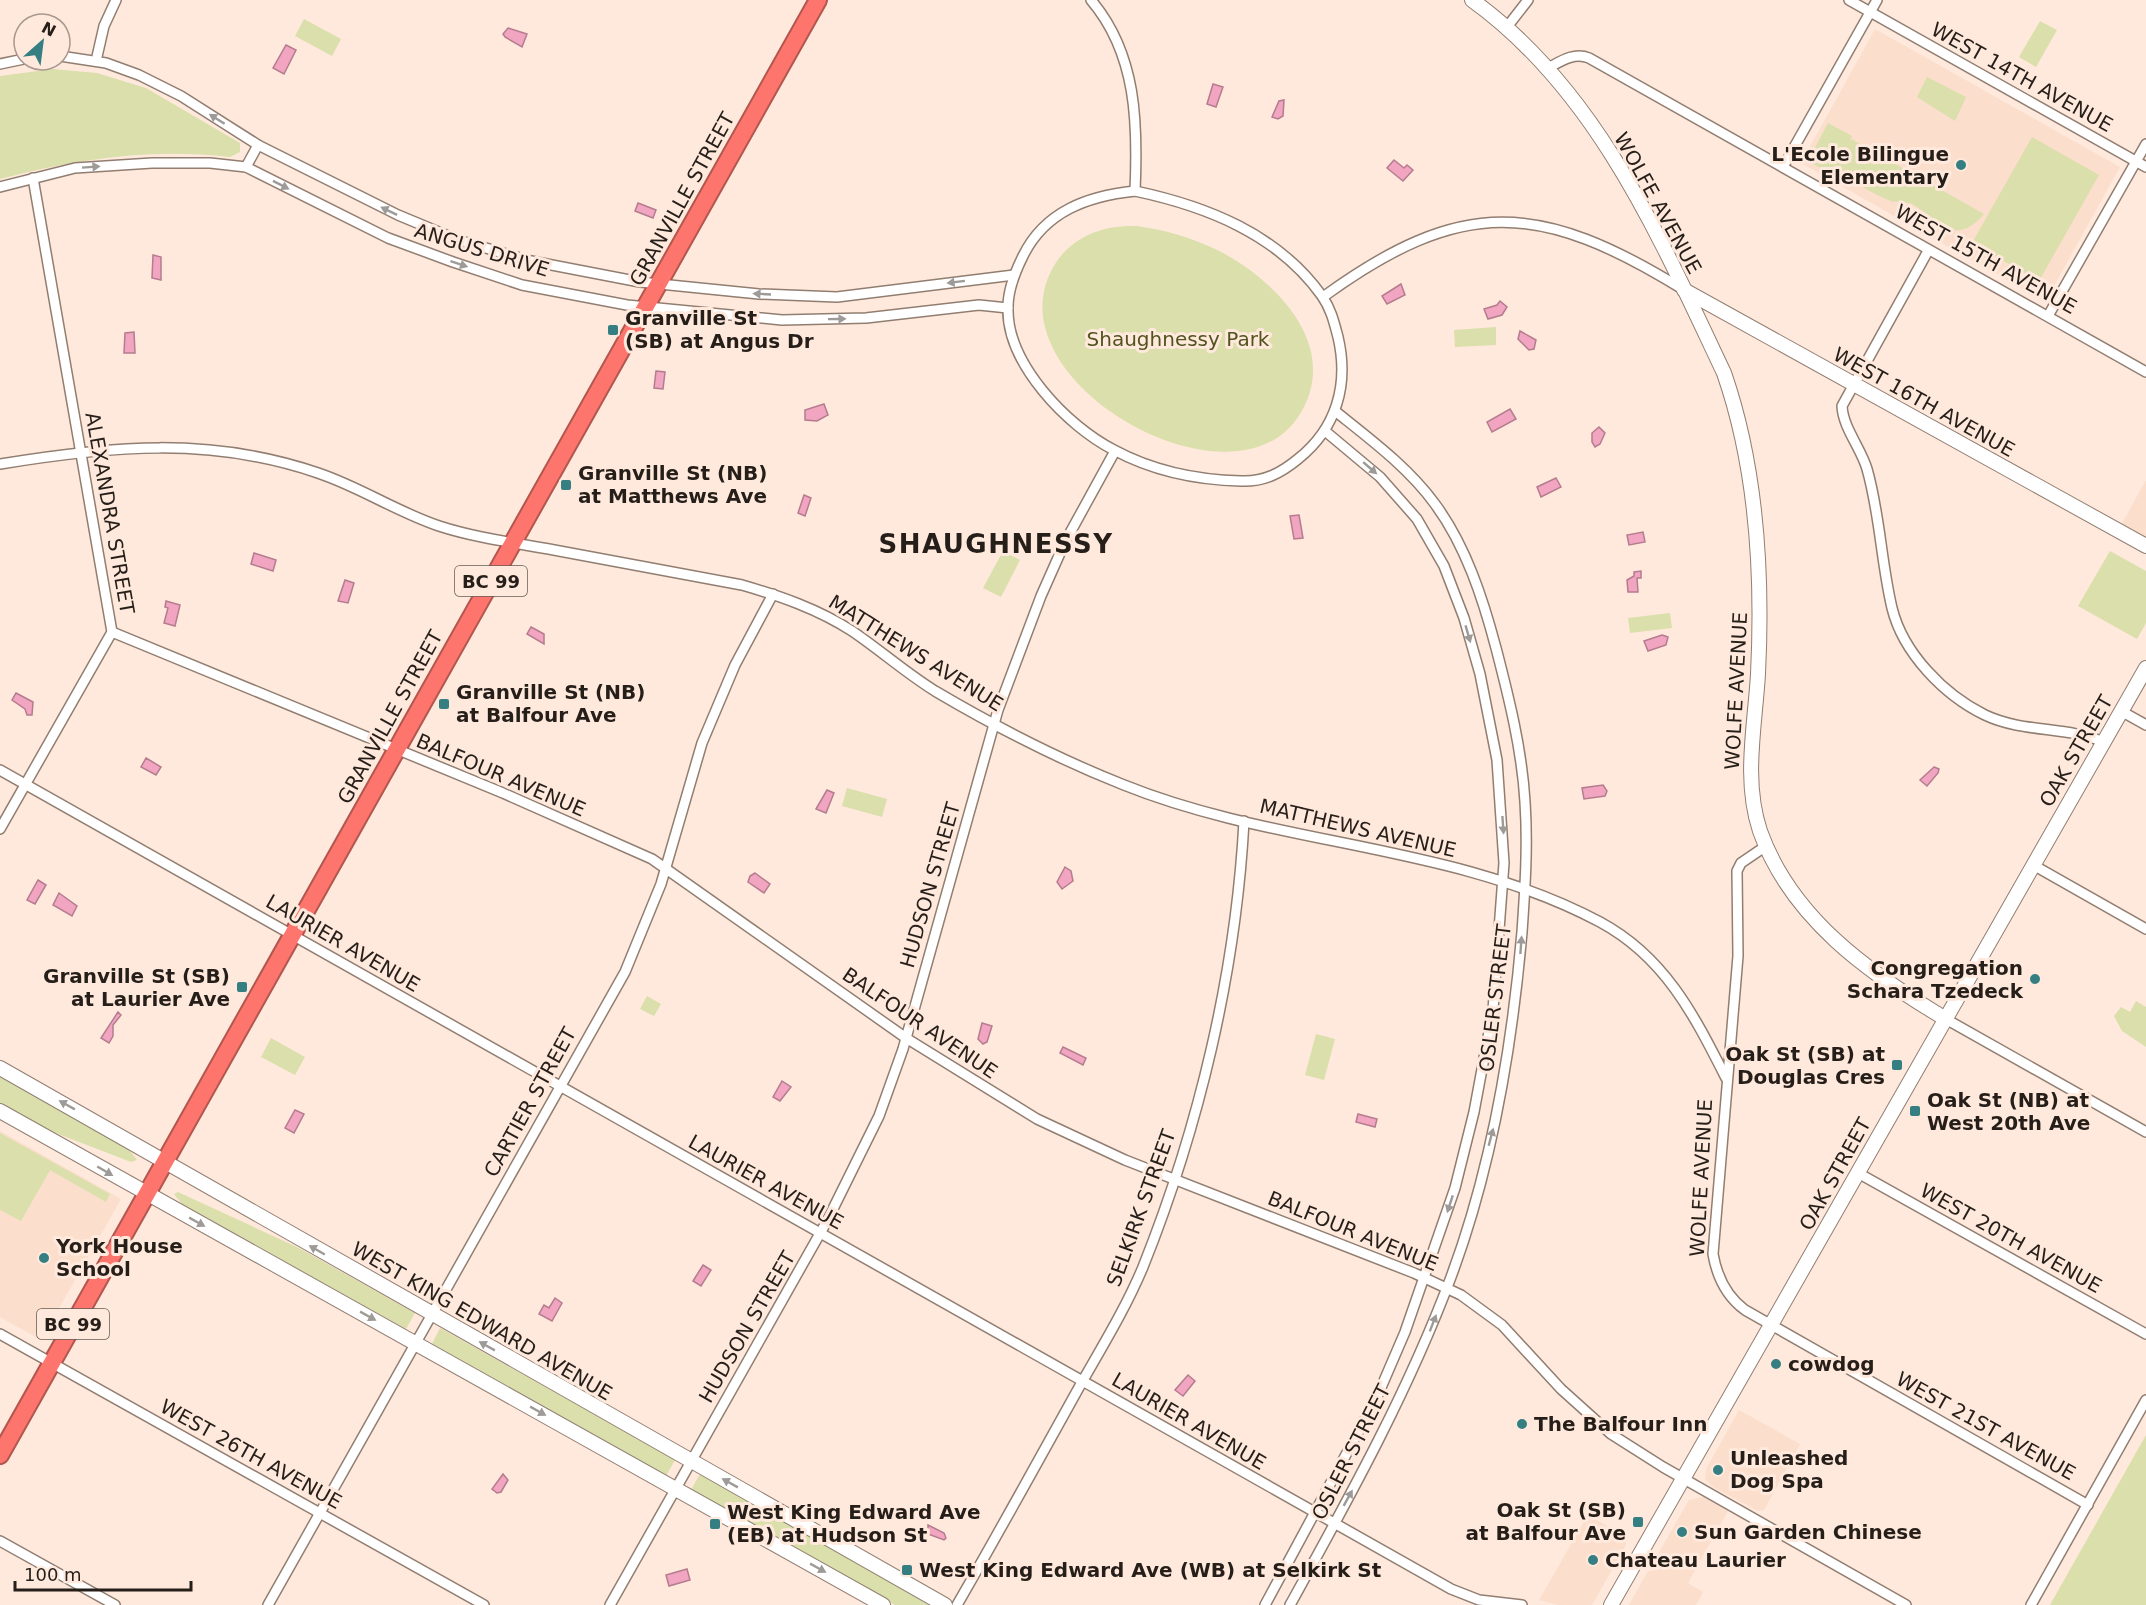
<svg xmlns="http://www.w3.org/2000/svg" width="2146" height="1605" font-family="'DejaVu Sans',sans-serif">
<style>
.built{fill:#fbdecc}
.green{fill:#dadfab}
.water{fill:#f2a5c0;stroke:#b47c8e;stroke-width:1.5}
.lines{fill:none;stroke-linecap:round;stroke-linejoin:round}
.street-casing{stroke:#917e71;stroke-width:12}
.secondary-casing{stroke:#917e71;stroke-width:16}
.highway-casing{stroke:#b1574f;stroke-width:20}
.street{stroke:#fff;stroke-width:9}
.secondary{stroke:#fff;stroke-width:14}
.highway{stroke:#fd756c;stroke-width:16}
.oneway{fill:#9d9a98}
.poi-dot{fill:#357e81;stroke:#ffe9dc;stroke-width:2}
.labels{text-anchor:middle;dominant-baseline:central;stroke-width:6;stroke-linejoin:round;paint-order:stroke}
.shield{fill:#ffe9dc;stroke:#665b54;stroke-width:1.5}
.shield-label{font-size:18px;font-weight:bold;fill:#251e19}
.street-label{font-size:20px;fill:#251e19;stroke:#ffe9dc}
.poi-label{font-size:20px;font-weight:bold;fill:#251e19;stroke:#ffe9dc;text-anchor:start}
.park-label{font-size:20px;fill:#51541e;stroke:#ffe9dc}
.district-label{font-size:26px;font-weight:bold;letter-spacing:1.5px;fill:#251e19;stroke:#ffe9dc}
</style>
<rect width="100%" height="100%" fill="#ffe9dc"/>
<g class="built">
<polygon points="1875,29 2120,167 2045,302 1801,163"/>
<polygon points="2146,480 2146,538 2121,525"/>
<polygon points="0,1131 121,1199 41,1340 0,1317"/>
<polygon points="1739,1410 1800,1444 1764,1510 1758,1511 1713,1487 1705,1479 1706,1469"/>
<polygon points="1703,1497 1728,1511 1688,1583 1703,1592 1696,1605 1629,1605 1648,1571 1657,1570 1661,1562 1658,1554 1689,1500"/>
<polygon points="1588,1515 1625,1536 1626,1545 1592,1605 1558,1605 1539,1600"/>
</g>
<g class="green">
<polygon points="304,19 341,39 332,56 295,36"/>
<polygon points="2040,21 2057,30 2036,67 2019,57"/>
<path d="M53,69l44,4 49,15 94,55v9l-10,5c-80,-9 -152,2 -230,22v-103z"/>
<polygon points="1927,77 1966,97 1955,121 1917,97"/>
<path d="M1828,123l24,13 -7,14 6,-11 133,75c-29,33 -43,8 -70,-9 -6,-4 -15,-2 -23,-4 -19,-7 -39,-21 -57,-31l-3,4 -23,-13z"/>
<polygon points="2032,137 2099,175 2039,281 1972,243"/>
<path d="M1137,226c27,4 53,11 78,23 60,29 129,99 83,168 -68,102 -318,-42 -241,-156 19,-27 49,-36 80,-35z"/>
<polygon points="1496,327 1496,345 1455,347 1454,330"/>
<polygon points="1003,551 1020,560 1001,597 983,588"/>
<polygon points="2110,551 2146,571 2146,623 2137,639 2078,606"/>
<polygon points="1670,613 1672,628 1630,633 1628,618"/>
<polygon points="847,788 887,799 882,817 842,806"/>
<polygon points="647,996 661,1004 654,1016 640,1009"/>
<polygon points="2136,1001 2146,1007 2146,1047 2122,1031 2114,1016 2121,1007 2130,1012"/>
<polygon points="1316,1034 1335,1039 1324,1080 1305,1075"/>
<polygon points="271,1038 305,1057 295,1075 261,1057"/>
<polygon points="0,1075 126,1146 137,1160 131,1162 53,1132 0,1105"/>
<polygon points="0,1133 110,1194 106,1202 50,1170 21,1221 0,1210"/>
<polygon points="178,1192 299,1248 415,1313 406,1329 182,1204 174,1194"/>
<polygon points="440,1328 672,1458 675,1460 666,1476 432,1344"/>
<polygon points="2146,1435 2146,1605 2050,1605"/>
<polygon points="700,1474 705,1476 933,1605 895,1605 691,1490"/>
</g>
<g class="water">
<polygon points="508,28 527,34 522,47 505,37 503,34"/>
<polygon points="286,45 296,50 284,74 273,68"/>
<polygon points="1213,84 1223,87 1216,107 1207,104"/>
<polygon points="1284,100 1283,116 1278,119 1272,117 1279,101"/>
<polygon points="1394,160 1404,168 1407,165 1413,170 1403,181 1387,168"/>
<polygon points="638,203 656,210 653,218 635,211"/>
<polygon points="153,255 161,257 161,280 152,278"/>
<polygon points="1401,284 1405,295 1387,304 1382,296"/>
<polygon points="1500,301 1507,307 1502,315 1488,319 1484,309 1497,305"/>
<polygon points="1520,331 1536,340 1534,349 1529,350 1518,339"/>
<polygon points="134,332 135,353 124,353 125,333"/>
<polygon points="656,371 665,372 663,389 654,388"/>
<polygon points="824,404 828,415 817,421 805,420 805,410"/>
<polygon points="1510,409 1516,419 1492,432 1487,422"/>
<polygon points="1599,427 1605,433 1600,444 1595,447 1592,442 1592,433"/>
<polygon points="1556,478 1561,487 1541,497 1537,487"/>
<polygon points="804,495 811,498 805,516 798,513"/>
<polygon points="1299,515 1303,538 1294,539 1290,516"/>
<polygon points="1643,532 1645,542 1629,545 1627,535"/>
<polygon points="254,553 276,560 273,571 251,564"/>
<polygon points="1641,571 1641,578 1637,578 1638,592 1628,592 1627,580 1634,576 1634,572"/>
<polygon points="345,580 354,583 348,603 338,601"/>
<polygon points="166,601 180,605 175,626 164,623 168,608 165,607"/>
<polygon points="531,627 544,634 544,644 527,634"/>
<polygon points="1662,635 1668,637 1666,645 1648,651 1644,641"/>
<polygon points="16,693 33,702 32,715 27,715 25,709 12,700"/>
<polygon points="146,758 161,767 156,775 141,767"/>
<polygon points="1934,767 1939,769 1938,773 1927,786 1920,780"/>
<polygon points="1603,785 1607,791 1605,796 1584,799 1582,788"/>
<polygon points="827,790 834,793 826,813 816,809"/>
<polygon points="1065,867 1071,871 1073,881 1062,889 1057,882"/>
<polygon points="755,873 770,884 764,893 748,882 750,876"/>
<polygon points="38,880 46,885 35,904 27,900"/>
<polygon points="59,893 77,906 72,916 53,905"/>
<polygon points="118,1012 121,1015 113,1025 113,1036 109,1043 101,1038"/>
<polygon points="982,1023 992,1026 987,1042 983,1044 978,1039"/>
<polygon points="1063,1047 1086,1058 1083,1065 1060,1053"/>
<polygon points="782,1081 791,1087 780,1101 773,1097"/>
<polygon points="295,1110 304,1114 294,1133 285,1128"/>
<polygon points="1358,1114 1377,1119 1375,1127 1356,1122"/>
<polygon points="703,1265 711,1270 701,1286 693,1281"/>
<polygon points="555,1298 562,1303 552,1321 539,1314 544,1305 549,1308"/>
<polygon points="1188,1375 1195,1381 1183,1396 1175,1390"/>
<polygon points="503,1474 508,1480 501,1492 497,1493 492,1489"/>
<polygon points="928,1525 944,1533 946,1538 944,1540 928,1534"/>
<polygon points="687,1569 690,1580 669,1586 666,1575"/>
</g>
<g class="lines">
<g class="street-casing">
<g id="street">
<path d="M1091,0c46,54 47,124 44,191"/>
<polyline points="1849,0 2146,167"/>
<polyline points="1507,27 1528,0"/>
<polyline points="60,56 106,63 139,75 181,96 258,145 398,215 458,240 531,261 640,282 759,294 837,297 1014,275"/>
<polyline points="96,61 104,26 116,0"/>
<polyline points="0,64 24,59"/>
<path d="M1548,68c13,-7 26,-16 41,-10l557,314"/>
<polyline points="246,167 258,145"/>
<polyline points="1783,167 1877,0"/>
<polyline points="0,187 75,168 152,163 210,163 246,167 388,238 453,262 522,285 627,305 782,320 866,318 979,305 1008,308"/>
<path d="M1135,191c71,15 143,43 187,105 9,13 12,26 16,41 11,47 -1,91 -40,122 -17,14 -34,23 -57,22 -43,-1 -88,-10 -127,-31 -47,-24 -108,-87 -106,-143 0,-18 7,-35 15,-51 22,-45 65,-60 112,-65z"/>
<path d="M1928,251l-86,155c1,22 19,42 25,63 13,45 14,93 25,139 11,45 52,87 93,107 38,18 81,11 119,27"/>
<path d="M1323,297c139,-101 217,-96 361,-7"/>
<polyline points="2048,316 2146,144"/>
<path d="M0,464c110,-18 210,-28 318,9 42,14 79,39 121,53 37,12 77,17 115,24 63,12 125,23 188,35 38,11 76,24 110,46 28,19 54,42 83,60 61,36 123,68 189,94 154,62 328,58 476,137 65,35 94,93 126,156"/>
<polyline points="112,632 503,793 652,859 906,1038 1037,1119 1125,1160 1414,1273 1461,1295 1502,1325 1561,1389 1611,1434 1663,1467 1906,1605"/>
<polyline points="2121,711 2146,725"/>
<polyline points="0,770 1451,1589 1479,1600 1522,1605"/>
<polyline points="0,829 112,632 33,178"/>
<path d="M1766,846l-25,17 -4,8 1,85 -25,298c4,23 13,42 32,56l343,195"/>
<polyline points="2033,865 2146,929"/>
<polyline points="1944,1018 2146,1132"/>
<polyline points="1858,1173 2146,1334"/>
<polyline points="0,1334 484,1605"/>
<polyline points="0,1541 115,1605"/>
<polyline points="268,1605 625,972 661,884 702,743 735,665 773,594"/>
<polyline points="610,1605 827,1221 879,1116 903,1049 998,710 1041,596 1065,542 1115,451"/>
<path d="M957,1605c41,-71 80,-142 120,-214 23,-41 48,-81 66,-124 56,-140 93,-295 101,-446"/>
<polyline points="1265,1605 1377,1397 1405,1332 1455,1188 1474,1112 1493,1010 1504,863 1497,760 1480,674 1464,618 1444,566 1417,519 1380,477 1325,431"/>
<path d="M1290,1605c59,-107 118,-213 161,-328 41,-110 61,-229 71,-345 3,-43 6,-86 3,-130 -3,-52 -16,-104 -29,-154 -13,-49 -30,-102 -61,-144 -26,-36 -65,-65 -100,-93"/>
<polyline points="2031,1605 2146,1400"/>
</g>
</g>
<g class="secondary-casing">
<g id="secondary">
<path d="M1472,0c125,90 188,238 252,373 33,95 39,201 34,301 -3,52 -15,106 2,157 31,87 109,142 184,187"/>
<polyline points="1684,290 2146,546"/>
<polyline points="0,1068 945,1605"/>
<polyline points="0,1111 883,1605"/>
<polyline points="1611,1605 2146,668"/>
</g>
</g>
<g class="highway-casing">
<polyline id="highway" points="0,1455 818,0"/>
</g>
<use href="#street" class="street"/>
<use href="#secondary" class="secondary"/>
<use href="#highway" class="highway"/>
</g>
<defs><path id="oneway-solid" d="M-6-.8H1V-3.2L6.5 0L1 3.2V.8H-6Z" transform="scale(1.5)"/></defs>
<g class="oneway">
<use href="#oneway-solid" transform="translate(217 119) rotate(-148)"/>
<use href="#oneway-solid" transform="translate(91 167) rotate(-4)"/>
<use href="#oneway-solid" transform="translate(281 185) rotate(27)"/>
<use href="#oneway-solid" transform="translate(389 211) rotate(-154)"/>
<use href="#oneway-solid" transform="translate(459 264) rotate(18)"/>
<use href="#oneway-solid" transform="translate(956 282) rotate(173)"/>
<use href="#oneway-solid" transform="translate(762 294) rotate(-177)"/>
<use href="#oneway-solid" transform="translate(837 319) rotate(-1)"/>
<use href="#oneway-solid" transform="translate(1370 468) rotate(41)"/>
<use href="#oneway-solid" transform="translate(1468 634) rotate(74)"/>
<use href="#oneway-solid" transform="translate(1503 825) rotate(86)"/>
<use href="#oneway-solid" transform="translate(1521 945) rotate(-86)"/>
<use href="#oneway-solid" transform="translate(67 1105) rotate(-151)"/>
<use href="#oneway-solid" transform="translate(1491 1137) rotate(-75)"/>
<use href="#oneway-solid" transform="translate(105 1171) rotate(30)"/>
<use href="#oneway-solid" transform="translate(1450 1204) rotate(108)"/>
<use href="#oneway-solid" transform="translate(197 1222) rotate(29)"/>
<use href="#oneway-solid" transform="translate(317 1250) rotate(-150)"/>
<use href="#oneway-solid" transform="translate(368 1316) rotate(29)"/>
<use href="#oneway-solid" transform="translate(1433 1323) rotate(-69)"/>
<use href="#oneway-solid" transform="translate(487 1346) rotate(-151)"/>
<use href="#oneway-solid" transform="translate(538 1411) rotate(29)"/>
<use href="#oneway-solid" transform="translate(730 1483) rotate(-151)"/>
<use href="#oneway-solid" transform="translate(1348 1498) rotate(-61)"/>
<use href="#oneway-solid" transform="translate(818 1568) rotate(29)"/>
</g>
<g class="poi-dot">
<circle cx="1961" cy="165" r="6"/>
<rect x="607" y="324" width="12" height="12" rx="3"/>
<rect x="560" y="479" width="12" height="12" rx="3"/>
<rect x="438" y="698" width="12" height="12" rx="3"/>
<circle cx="2035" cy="979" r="6"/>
<rect x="236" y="981" width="12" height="12" rx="3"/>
<rect x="1891" y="1059" width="12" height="12" rx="3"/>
<rect x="1909" y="1105" width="12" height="12" rx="3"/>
<circle cx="44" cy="1258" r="6"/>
<circle cx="1776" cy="1364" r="6"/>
<circle cx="1522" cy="1424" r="6"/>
<circle cx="1718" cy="1470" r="6"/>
<rect x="1632" y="1516" width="12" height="12" rx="3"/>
<rect x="709" y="1518" width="12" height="12" rx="3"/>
<circle cx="1682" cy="1532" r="6"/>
<circle cx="1593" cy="1560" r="6"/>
<rect x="901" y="1564" width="12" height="12" rx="3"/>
</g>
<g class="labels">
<g class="shield">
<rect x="455" y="566" width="72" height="30" rx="4.5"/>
<rect x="37" y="1309" width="72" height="30" rx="4.5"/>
</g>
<g class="shield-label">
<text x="491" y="581">BC 99</text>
<text x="73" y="1324">BC 99</text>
</g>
<g class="street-label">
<text transform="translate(2022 77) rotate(29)">WEST 14TH AVENUE</text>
<text transform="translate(682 199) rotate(-61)">GRANVILLE STREET</text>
<text transform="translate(1658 203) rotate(61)">WOLFE AVENUE</text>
<text transform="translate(482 250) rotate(17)">ANGUS DRIVE</text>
<text transform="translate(1986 259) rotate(29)">WEST 15TH AVENUE</text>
<text transform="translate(1924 402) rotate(29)">WEST 16TH AVENUE</text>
<text transform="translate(110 513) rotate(80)">ALEXANDRA STREET</text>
<text transform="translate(916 653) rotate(32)">MATTHEWS AVENUE</text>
<text transform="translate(1736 691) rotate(-87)">WOLFE AVENUE</text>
<text transform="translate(390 717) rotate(-61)">GRANVILLE STREET</text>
<text transform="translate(2076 751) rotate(-60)">OAK STREET</text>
<text transform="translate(501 775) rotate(23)">BALFOUR AVENUE</text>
<text transform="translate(1358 828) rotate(13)">MATTHEWS AVENUE</text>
<text transform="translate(930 885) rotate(-74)">HUDSON STREET</text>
<text transform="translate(343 943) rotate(30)">LAURIER AVENUE</text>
<text transform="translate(1495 998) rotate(-83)">OSLER STREET</text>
<text transform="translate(920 1023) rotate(34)">BALFOUR AVENUE</text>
<text transform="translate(530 1102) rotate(-61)">CARTIER STREET</text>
<text transform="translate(1835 1174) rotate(-61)">OAK STREET</text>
<text transform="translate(1701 1178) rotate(-87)">WOLFE AVENUE</text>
<text transform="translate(766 1182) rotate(29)">LAURIER AVENUE</text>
<text transform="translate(1141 1208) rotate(-70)">SELKIRK STREET</text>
<text transform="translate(1353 1231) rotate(22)">BALFOUR AVENUE</text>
<text transform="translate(2011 1238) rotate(29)">WEST 20TH AVENUE</text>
<text transform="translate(482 1321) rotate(30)">WEST KING EDWARD AVENUE</text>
<text transform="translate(747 1327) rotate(-60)">HUDSON STREET</text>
<text transform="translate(1189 1421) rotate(30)">LAURIER AVENUE</text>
<text transform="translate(1986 1426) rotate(29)">WEST 21ST AVENUE</text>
<text transform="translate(1351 1452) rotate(-63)">OSLER STREET</text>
<text transform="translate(251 1454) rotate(29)">WEST 26TH AVENUE</text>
</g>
<g class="poi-label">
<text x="1949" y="154" text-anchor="end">L'Ecole Bilingue<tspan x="1949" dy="23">Elementary</tspan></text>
<text x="625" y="318">Granville St<tspan x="625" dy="23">(SB) at Angus Dr</tspan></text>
<text x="578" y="473">Granville St (NB)<tspan x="578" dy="23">at Matthews Ave</tspan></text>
<text x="456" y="692">Granville St (NB)<tspan x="456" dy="23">at Balfour Ave</tspan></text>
<text x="2023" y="968" text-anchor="end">Congregation<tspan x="2023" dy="23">Schara Tzedeck</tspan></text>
<text x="230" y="976" text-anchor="end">Granville St (SB)<tspan x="230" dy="23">at Laurier Ave</tspan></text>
<text x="1885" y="1054" text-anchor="end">Oak St (SB) at<tspan x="1885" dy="23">Douglas Cres</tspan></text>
<text x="1927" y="1100">Oak St (NB) at<tspan x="1927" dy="23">West 20th Ave</tspan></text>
<text x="56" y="1246">York House<tspan x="56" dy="23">School</tspan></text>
<text x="1788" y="1364">cowdog</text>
<text x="1534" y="1424">The Balfour Inn</text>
<text x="1730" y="1458">Unleashed<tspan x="1730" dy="23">Dog Spa</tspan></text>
<text x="1626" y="1510" text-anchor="end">Oak St (SB)<tspan x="1626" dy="23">at Balfour Ave</tspan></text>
<text x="727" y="1512">West King Edward Ave<tspan x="727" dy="23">(EB) at Hudson St</tspan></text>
<text x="1694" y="1532">Sun Garden Chinese</text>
<text x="1605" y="1560">Chateau Laurier</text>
<text x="919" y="1570">West King Edward Ave (WB) at Selkirk St</text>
</g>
<g class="park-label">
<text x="1178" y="339">Shaughnessy Park</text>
</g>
<g class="district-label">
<text x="996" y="544">SHAUGHNESSY</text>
</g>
</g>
<g transform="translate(42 42) rotate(28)"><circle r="28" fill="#ffe9dc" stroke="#a8988e" stroke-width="1.5"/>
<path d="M0-4.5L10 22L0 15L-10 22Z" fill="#357e81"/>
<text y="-9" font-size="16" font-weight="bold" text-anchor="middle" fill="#251e19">N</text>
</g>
<path d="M15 1581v9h176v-9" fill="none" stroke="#251e19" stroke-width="3"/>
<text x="24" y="1581" font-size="18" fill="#251e19" stroke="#ffe9dc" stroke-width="4.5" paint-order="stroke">100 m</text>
</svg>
